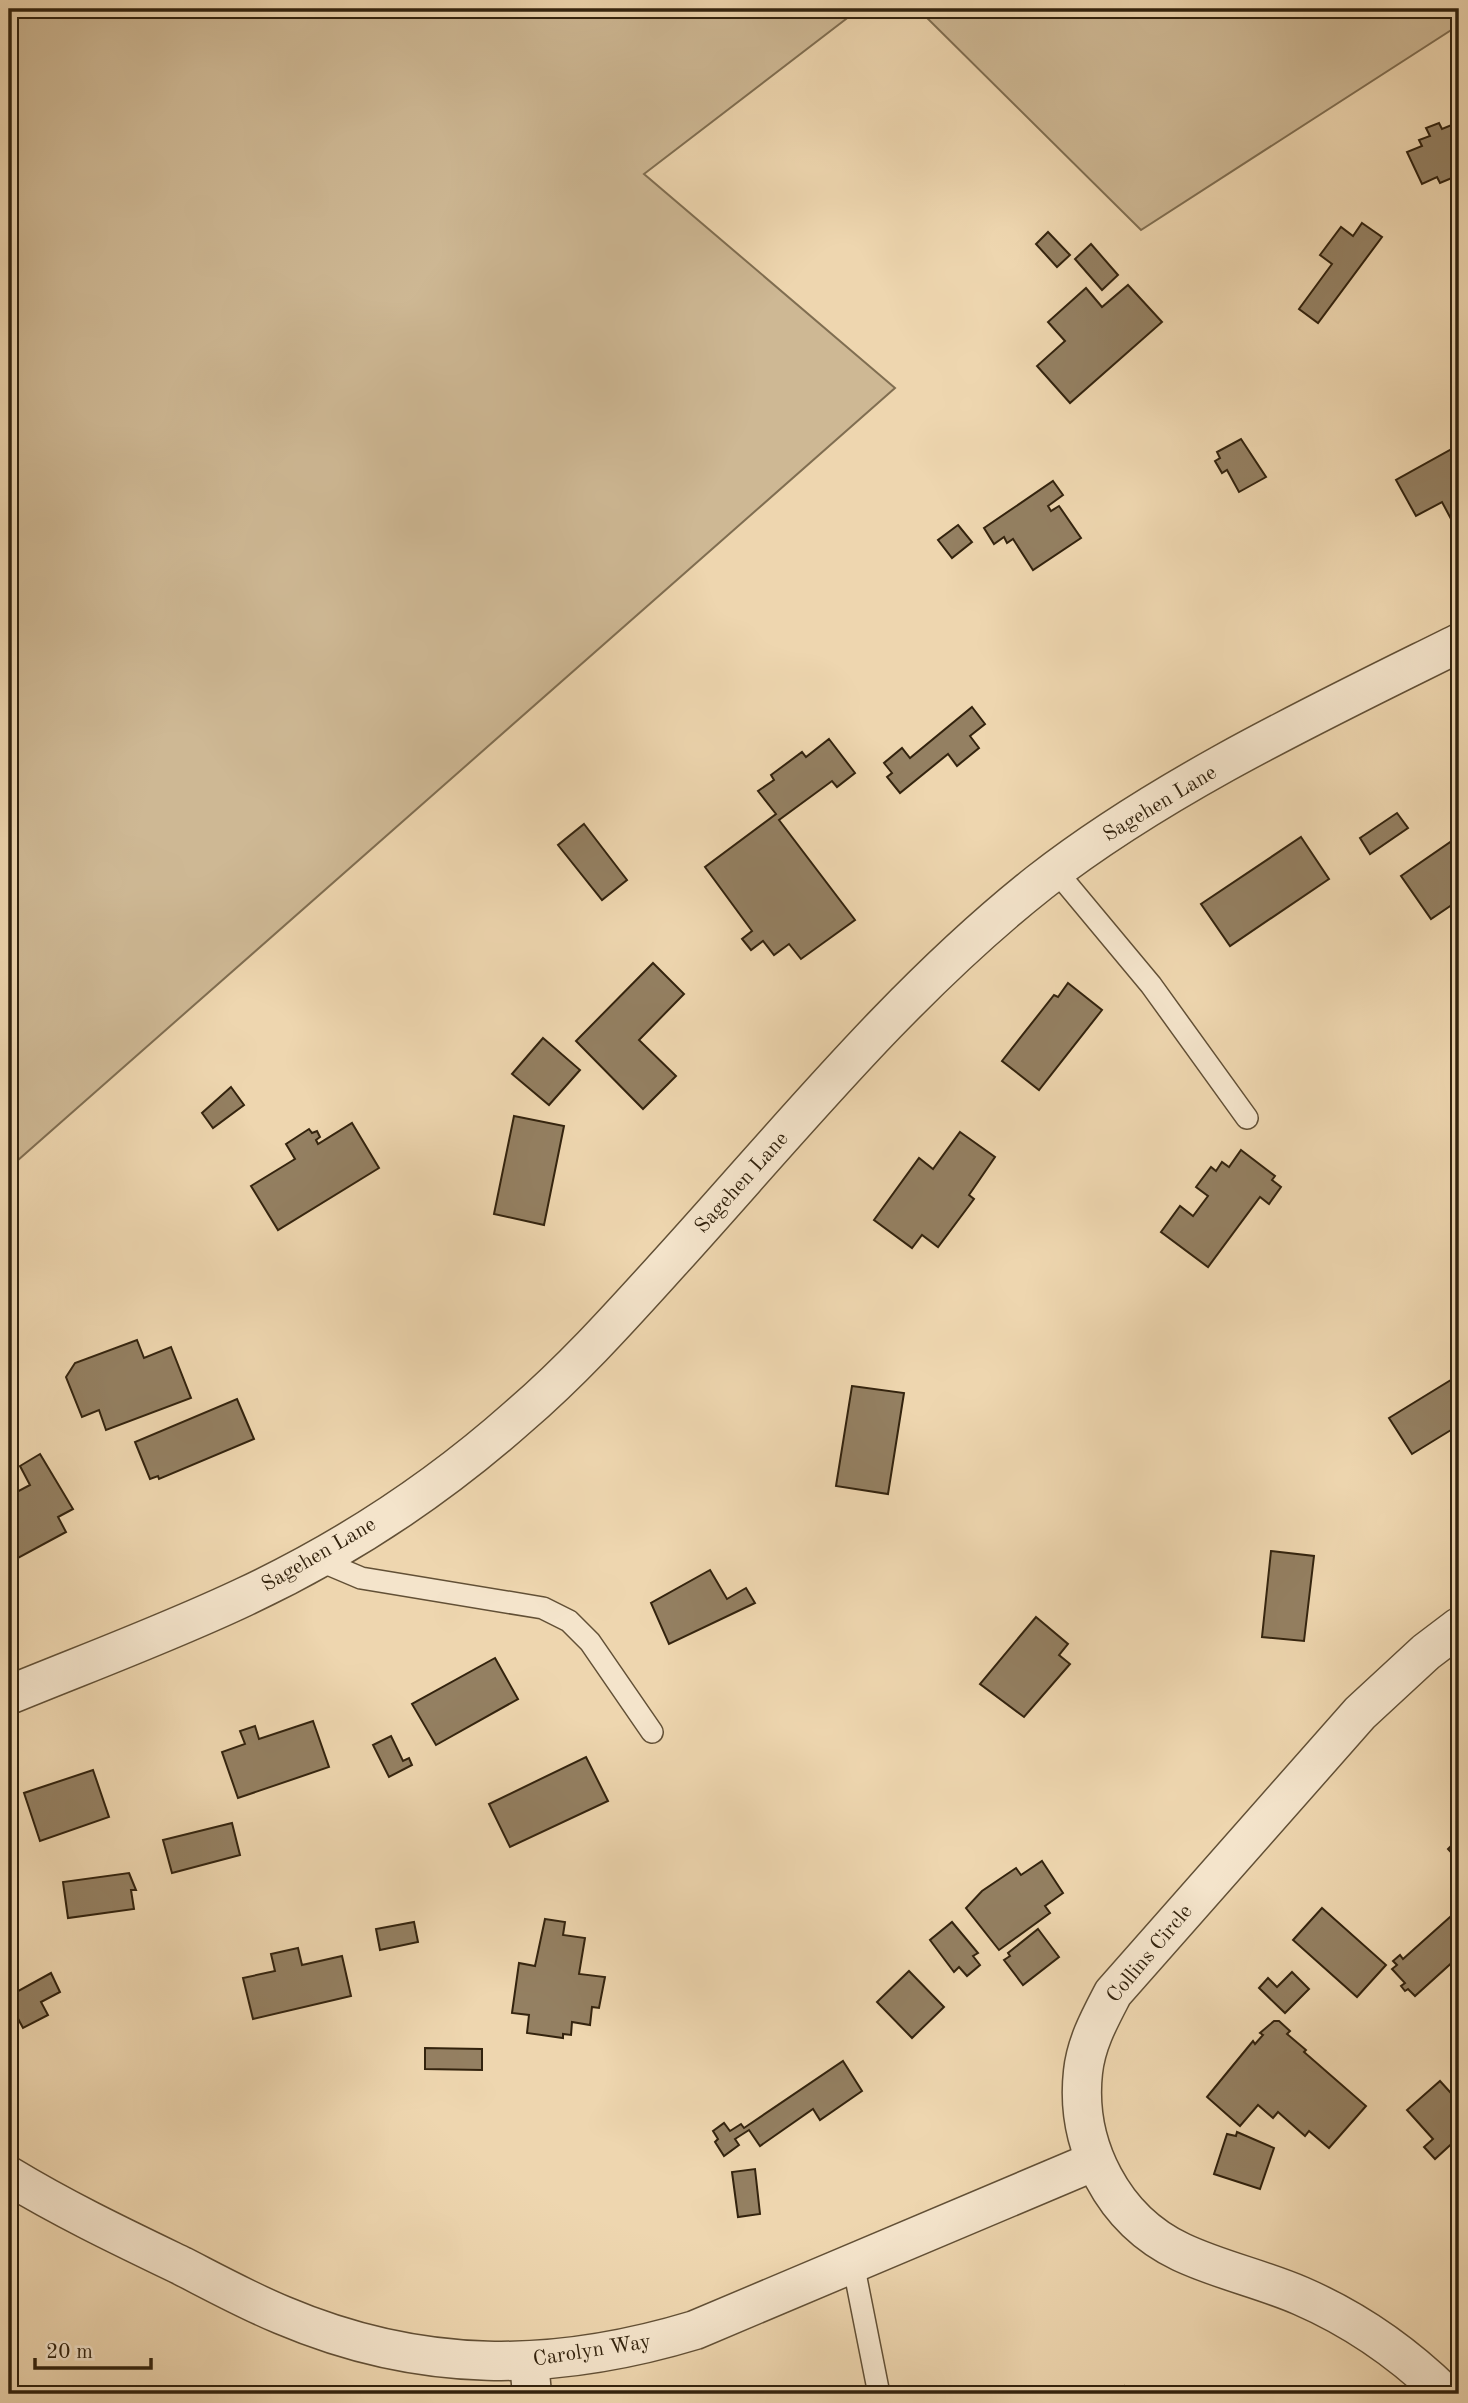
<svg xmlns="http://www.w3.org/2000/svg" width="1468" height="2403" font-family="'Old Standard TT',serif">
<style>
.green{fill:#ceb894;stroke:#806e51;stroke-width:2}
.building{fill:#948062;stroke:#33230e;stroke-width:2}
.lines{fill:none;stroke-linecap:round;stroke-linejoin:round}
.lane-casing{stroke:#625036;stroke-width:24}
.street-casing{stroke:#625036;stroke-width:41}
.lane{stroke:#f4e4cb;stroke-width:21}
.street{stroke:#f4e4cb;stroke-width:38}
.labels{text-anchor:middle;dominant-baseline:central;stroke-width:7;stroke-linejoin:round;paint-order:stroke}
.street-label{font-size:21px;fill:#33230e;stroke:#f4e4cb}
</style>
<rect width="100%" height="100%" fill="#eed6af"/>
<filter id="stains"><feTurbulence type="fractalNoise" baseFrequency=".00286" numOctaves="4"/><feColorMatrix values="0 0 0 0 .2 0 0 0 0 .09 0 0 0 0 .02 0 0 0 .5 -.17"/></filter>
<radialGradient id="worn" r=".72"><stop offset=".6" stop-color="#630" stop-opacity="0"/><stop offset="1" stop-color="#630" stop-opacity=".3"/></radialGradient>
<g class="green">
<polygon points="9,9 859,9 644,174 895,388 9,1168"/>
<polygon points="918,9 1459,9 1459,25 1141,230"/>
</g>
<g class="building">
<polygon points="1459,122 1459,175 1440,183 1437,177 1422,184 1407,152 1422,146 1419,140 1430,136 1426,128 1439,123 1442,129"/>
<polygon points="1362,223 1382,237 1318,323 1299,309 1332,264 1320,255 1341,227 1353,236"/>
<polygon points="1048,232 1070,255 1057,267 1036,244"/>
<polygon points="1091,244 1118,275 1102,290 1075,259"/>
<polygon points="1128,285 1162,322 1070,403 1037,366 1065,341 1048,322 1086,288 1102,307"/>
<polygon points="1241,439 1266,477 1239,492 1227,470 1222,473 1215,461 1220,458 1217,452"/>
<polygon points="1459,445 1459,515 1451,519 1442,502 1416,516 1396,480"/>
<polygon points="1053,481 1063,495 1048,506 1051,511 1059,506 1081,538 1033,570 1013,539 1007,543 1004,537 994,544 984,528"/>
<polygon points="958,525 972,542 952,558 938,540"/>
<polygon points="972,707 985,724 970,736 979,748 957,766 948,754 900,793 887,777 892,773 884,763 902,748 910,758"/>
<polygon points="829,739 855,773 837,787 832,781 779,820 855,920 801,959 789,944 774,955 763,941 751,950 742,939 752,931 705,867 776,814 758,791 774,780 771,775 802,752 806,757"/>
<polygon points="1397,813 1408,828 1370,854 1360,838"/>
<polygon points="584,824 627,880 602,900 558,845"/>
<polygon points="1459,836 1459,900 1431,919 1401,876"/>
<polygon points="1301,837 1329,879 1230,946 1201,904"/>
<polygon points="653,963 684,994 639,1040 676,1076 643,1109 576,1041"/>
<polygon points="1068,983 1102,1010 1039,1090 1002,1061 1054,995 1058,997"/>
<polygon points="543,1038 580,1070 549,1105 512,1074"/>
<polygon points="231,1087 244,1105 213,1128 202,1113"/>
<polygon points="514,1116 564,1126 544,1225 494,1214"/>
<polygon points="352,1123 379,1168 278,1230 251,1186 295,1159 286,1144 309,1129 312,1133 317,1131 320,1137 316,1140 318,1144"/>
<polygon points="960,1132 995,1157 969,1195 974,1199 938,1247 922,1235 912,1248 874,1220 919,1158 933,1169"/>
<polygon points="1241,1150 1275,1176 1272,1180 1281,1187 1269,1204 1260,1197 1208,1267 1161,1232 1180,1206 1193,1216 1208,1196 1196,1187 1211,1167 1216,1171 1222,1162 1229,1167"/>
<polygon points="137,1340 144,1358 171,1347 191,1398 106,1430 99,1410 82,1417 66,1377 75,1363"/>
<polygon points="1459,1375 1459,1441 1451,1430 1412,1454 1389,1418"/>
<polygon points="852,1386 904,1393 888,1494 836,1486"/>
<polygon points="237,1399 254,1439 159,1479 158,1476 150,1479 135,1442"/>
<polygon points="40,1454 73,1509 58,1517 66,1532 18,1558 9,1544 9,1496 30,1485 20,1466"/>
<polygon points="1271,1551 1314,1556 1304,1641 1262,1637"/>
<polygon points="710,1570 727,1599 746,1588 755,1603 669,1644 651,1603"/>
<polygon points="1036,1617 1068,1644 1059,1655 1070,1664 1024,1717 980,1684"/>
<polygon points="495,1658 518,1699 436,1745 412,1704"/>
<polygon points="313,1721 329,1767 238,1798 222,1752 245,1744 240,1731 255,1726 259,1739"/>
<polygon points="391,1736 403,1761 409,1758 412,1765 389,1777 373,1745"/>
<polygon points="586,1757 608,1801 510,1847 489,1804"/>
<polygon points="93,1770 109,1817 40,1841 24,1793"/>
<polygon points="232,1823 240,1855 172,1873 163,1840"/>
<polygon points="1459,1838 1459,1861 1448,1849"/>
<polygon points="1042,1861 1063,1893 1045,1906 1050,1913 999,1950 966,1908 982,1891 1016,1868 1021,1875"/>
<polygon points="129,1873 136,1890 131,1890 134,1909 68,1918 63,1882"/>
<polygon points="1322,1908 1386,1965 1357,1997 1293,1940"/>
<polygon points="1459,1909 1459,1962 1456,1959 1415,1996 1408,1989 1405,1991 1401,1986 1405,1983 1392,1969 1397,1965 1393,1961 1400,1955 1403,1959"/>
<polygon points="545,1919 565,1922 563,1935 585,1938 579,1974 605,1977 599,2008 592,2007 590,2025 572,2022 571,2035 563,2034 563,2038 527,2033 529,2015 512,2013 519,1963 535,1966"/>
<polygon points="414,1922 418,1942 380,1950 376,1929"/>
<polygon points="952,1922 978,1953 973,1956 980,1965 967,1976 959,1967 954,1972 930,1940"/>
<polygon points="1038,1929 1059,1957 1023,1985 1004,1960 1010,1956 1008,1953"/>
<polygon points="298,1948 302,1965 342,1956 351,1996 253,2019 243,1978 275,1971 271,1954"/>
<polygon points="909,1971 944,2007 912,2038 877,2002"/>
<polygon points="1292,1972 1309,1989 1285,2013 1259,1988 1268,1978 1277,1987"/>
<polygon points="51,1973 60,1992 41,2002 48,2015 23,2028 16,2015 9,2019 9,1996"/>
<polygon points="1274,2021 1279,2021 1290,2031 1287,2034 1306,2050 1304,2052 1366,2106 1329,2148 1309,2131 1305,2136 1278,2112 1273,2118 1258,2105 1240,2126 1207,2097 1253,2041 1255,2044 1263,2035 1260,2033"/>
<polygon points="425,2048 482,2049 482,2070 425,2069"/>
<polygon points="843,2061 862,2091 820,2120 813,2109 760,2146 749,2130 735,2139 739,2145 724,2156 715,2142 718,2139 713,2131 724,2123 730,2131 741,2124 744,2128"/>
<polygon points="1440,2081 1459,2102 1459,2137 1435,2159 1424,2147 1433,2139 1407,2110"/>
<polygon points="1237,2132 1274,2148 1260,2189 1214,2174 1227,2134 1236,2136"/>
<polygon points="755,2169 760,2214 738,2217 732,2172"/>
<polygon points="9,2370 16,2382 21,2394 9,2394"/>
<polygon points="1125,2386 1161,2393 1161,2394 1123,2394"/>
</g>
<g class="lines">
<g class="lane-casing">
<g id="lane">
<polyline points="1056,871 1151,985 1247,1118"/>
<polyline points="316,1559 361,1578 543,1608 569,1621 590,1642 652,1732"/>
<polyline points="853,2263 879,2394"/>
</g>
</g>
<g class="street-casing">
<g id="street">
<path d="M9,1695c78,-32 159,-62 235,-98 98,-46 193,-108 274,-180 56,-48 104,-102 153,-156 118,-130 231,-270 369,-379 123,-96 280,-170 419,-239"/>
<path d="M9,2176c56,34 115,62 173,90 33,17 66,35 100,49 139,59 271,58 413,15l400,-169"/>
<polyline points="529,2362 532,2394"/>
<path d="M1445,2394c-41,-40 -91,-75 -144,-98 -39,-17 -82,-26 -120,-44 -68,-32 -106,-107 -98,-180 3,-29 17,-54 30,-79l247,-280 66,-61 33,-25"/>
</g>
</g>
<use href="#lane" class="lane"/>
<use href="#street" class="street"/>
</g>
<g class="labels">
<g class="street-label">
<text transform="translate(1160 804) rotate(-31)">Sagehen Lane</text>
<text transform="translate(742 1183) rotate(-48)">Sagehen Lane</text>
<text transform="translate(319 1555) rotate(-30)">Sagehen Lane</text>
<text transform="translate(1150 1954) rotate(-50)">Collins Circle</text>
<text transform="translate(592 2351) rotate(-9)">Carolyn Way</text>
</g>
</g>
<rect width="1468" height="2403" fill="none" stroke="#eed6af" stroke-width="35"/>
<rect x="10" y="10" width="1447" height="2382" fill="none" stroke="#33230e" stroke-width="3.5"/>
<rect x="18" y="18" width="1433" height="2368" fill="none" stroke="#33230e" stroke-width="2"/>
<path d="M35 2358v10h116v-10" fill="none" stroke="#33230e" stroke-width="3.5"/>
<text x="46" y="2358" font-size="21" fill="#33230e" stroke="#f4e4cb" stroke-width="5" paint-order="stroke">20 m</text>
<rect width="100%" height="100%" filter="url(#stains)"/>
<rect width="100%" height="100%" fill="url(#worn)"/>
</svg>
